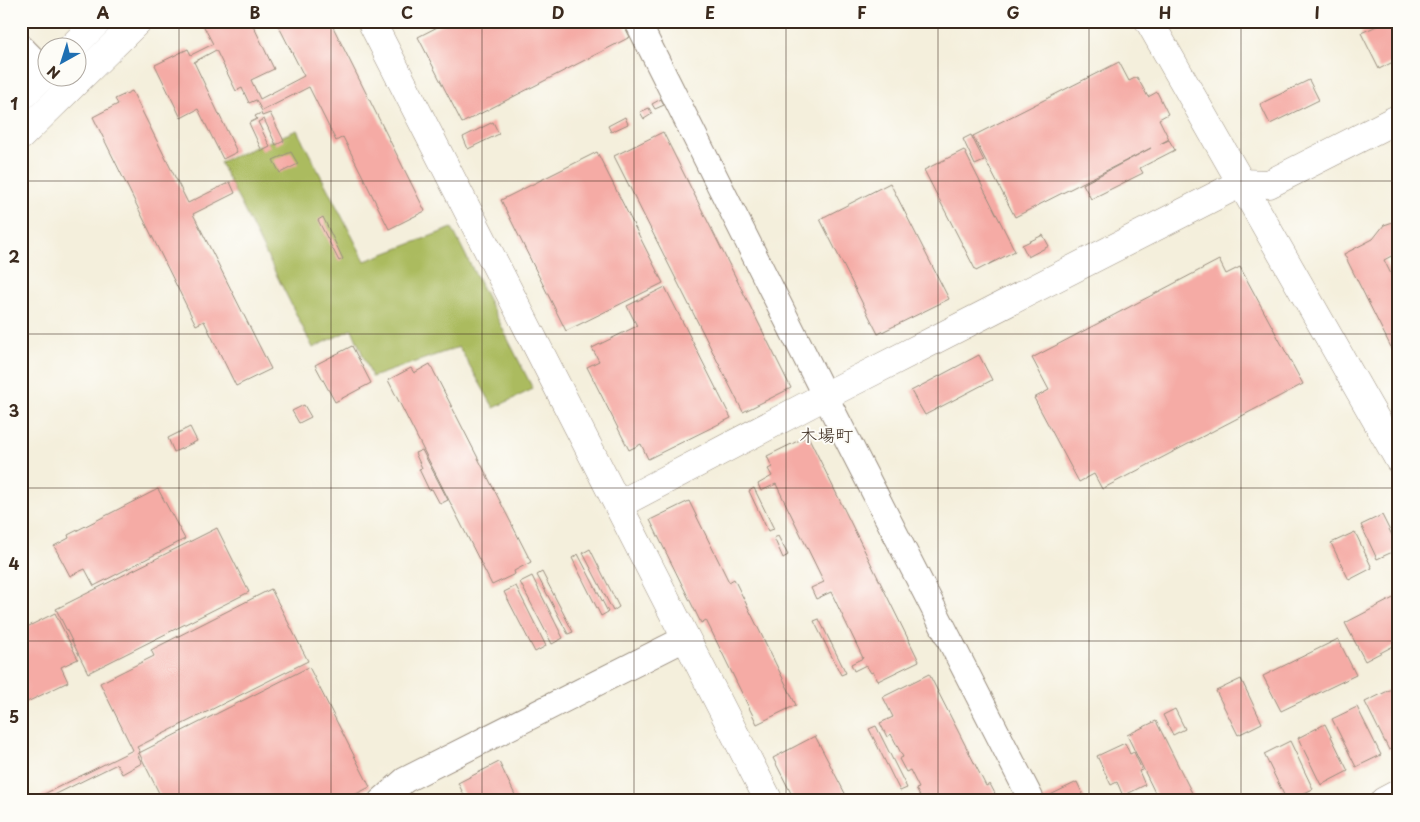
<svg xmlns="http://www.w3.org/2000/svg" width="1420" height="822" font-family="'Playpen Sans','Klee One',sans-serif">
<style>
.park{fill:#abbb5e;stroke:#73723e}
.building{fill:#f5aba5}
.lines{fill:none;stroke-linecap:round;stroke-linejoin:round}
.street-casing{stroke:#988c7d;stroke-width:27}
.secondary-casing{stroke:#988c7d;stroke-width:29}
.street{stroke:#fff;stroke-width:25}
.secondary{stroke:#fff;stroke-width:28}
.grid{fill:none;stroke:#3b2a1e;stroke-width:1;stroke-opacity:0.55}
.labels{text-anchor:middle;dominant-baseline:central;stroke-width:4;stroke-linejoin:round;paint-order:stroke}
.quarter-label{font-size:18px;fill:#3b2a1e;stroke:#fdfcf7}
.neatline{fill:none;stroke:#3b2a1e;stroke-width:2}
.grid-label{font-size:16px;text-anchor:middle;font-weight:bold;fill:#3b2a1e}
</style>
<rect width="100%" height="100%" fill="#fdfcf7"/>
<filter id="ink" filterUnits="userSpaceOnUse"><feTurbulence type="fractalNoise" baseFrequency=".02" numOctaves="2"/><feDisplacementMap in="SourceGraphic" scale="10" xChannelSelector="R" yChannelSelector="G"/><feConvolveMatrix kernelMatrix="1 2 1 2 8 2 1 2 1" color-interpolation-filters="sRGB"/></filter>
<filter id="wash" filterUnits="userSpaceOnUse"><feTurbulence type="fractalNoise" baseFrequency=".0096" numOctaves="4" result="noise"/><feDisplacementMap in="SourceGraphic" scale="20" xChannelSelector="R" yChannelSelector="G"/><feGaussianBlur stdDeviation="1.12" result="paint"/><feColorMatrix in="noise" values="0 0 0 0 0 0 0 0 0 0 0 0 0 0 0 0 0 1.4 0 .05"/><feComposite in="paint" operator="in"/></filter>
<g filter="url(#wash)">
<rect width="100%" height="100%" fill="#f4efdc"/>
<polygon class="park" points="297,130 365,261 452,228 533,389 494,408 459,347 372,377 352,329 313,348 220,162"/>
<g id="blocks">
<g class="building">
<polygon points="201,21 251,21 274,69 251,80 260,99 304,76 276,21 330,21 425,211 389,229 343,137 336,141 309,87 262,111 256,100 249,103 242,88 236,91 216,50 194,62 237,152 223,159 198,109 181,118 155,65 188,49 191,55 213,44"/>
<polygon points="449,21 622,21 630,37 462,123 418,37"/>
<polygon points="1377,21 1399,21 1399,59 1379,69 1361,33 1379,25"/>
<polygon points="1119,62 1129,81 1137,77 1148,97 1157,92 1168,114 1159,119 1169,139 1160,144 1169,140 1175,150 1140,168 1143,173 1091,199 1083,184 1151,148 1015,217 973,136"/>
<polygon points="1309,80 1319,100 1270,124 1260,104"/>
<polygon points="132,91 188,203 230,182 235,193 193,214 271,369 236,386 204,321 196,325 93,117 118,104 115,99"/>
<polygon points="661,99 664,105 655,109 652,104"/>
<polygon points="649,108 652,114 644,119 640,112"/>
<polygon points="261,113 262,116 270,113 284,141 276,145 264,119 258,122 270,147 262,151 249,123 257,119 255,116"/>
<polygon points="625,117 628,124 611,132 608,126"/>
<polygon points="493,122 499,134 468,149 463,137"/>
<polygon points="663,132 791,388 743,412 614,156"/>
<polygon points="971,135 984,161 975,165 963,139"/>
<polygon points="964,150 1015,251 976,271 924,170"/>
<polygon points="291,152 298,164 280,173 273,160"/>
<polygon points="597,152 663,283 566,331 501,200"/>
<polygon points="890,183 949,299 878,334 820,219"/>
<polygon points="323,217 343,259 339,261 318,220"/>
<polygon points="1399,220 1399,252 1384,260 1399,290 1399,363 1344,254 1373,239 1384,225"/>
<polygon points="1043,235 1049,246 1028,257 1022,245"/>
<polygon points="1219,260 1226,274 1240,267 1303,384 1102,489 1094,474 1079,482 1034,398 1049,390 1032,358"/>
<polygon points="665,287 731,418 648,459 641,444 629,450 587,367 599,361 592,348 637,326 627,306"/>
<polygon points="352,346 371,383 335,402 315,365"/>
<polygon points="979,355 992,380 925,415 911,391"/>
<polygon points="430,364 531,562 514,571 515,574 492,585 388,380 411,368 414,373"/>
<polygon points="304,405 311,417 299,423 292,411"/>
<polygon points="190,427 197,441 174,452 168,438"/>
<polygon points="808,436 919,661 878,681 873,672 871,673 866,665 854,671 851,664 863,658 831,592 816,599 811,588 824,582 776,484 761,491 758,484 772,476 768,469 772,467 767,456"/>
<polygon points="422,450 448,500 440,504 432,489 429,490 419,469 422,468 415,453"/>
<polygon points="754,488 774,529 768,531 749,491"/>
<polygon points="158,489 185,539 94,586 85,569 70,576 54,546 69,538 68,535"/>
<polygon points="689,501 729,582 734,579 796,705 757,724 706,620 701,623 650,520"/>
<polygon points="1382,515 1399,549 1377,559 1361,525"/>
<polygon points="217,528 249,592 88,673 56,609"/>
<polygon points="1355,532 1372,568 1349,580 1331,543"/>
<polygon points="778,536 788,555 783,558 774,538"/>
<polygon points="590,549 619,607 613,611 583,553"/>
<polygon points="578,554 608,612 601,616 572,558"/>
<polygon points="542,572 573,632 568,634 537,575"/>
<polygon points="532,576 563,638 552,644 520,582"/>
<polygon points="516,586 546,646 535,652 504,592"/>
<polygon points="271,589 308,661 137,747 140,752 137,754 142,763 122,774 117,764 42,801 30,801 133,750 100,683 154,656 151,650"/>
<polygon points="1399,595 1399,643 1365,661 1345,623"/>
<polygon points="55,613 78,659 61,667 68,682 21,705 21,630"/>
<polygon points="819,619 846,673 841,675 814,621"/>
<polygon points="1338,639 1356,675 1281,711 1263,676"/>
<polygon points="309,667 370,787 342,801 163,801 139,753"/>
<polygon points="929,674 986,786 990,784 999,801 930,801 928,797 922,800 916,789 919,788 910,770 906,772 899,759 903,757 891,734 887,737 880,723 893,717 883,697"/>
<polygon points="1241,679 1262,723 1238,735 1216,691"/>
<polygon points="1392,689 1399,703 1399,746 1389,750 1365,702"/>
<polygon points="1357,707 1381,755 1356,767 1332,719"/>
<polygon points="1175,709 1185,729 1173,735 1163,715"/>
<polygon points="1156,721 1196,801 1159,801 1127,735"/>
<polygon points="1325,724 1348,771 1321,785 1298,738"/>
<polygon points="876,726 907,788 900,791 869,729"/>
<polygon points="815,736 849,801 795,801 773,758"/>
<polygon points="1290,741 1313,789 1287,801 1264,754"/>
<polygon points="1125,743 1130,754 1134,752 1142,770 1139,771 1145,785 1123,796 1117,782 1111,785 1097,756"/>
<polygon points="499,762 518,801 463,801 461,796 464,795 458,783"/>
<polygon points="1077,782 1086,801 1038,801"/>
</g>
</g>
</g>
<g filter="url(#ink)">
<use href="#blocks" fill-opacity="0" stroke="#988c7d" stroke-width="1"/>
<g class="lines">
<g class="street-casing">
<g id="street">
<polyline points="637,21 825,396 1032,801"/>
<polyline points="21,47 46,72"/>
<polyline points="381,801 405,780 686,638"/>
</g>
</g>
<g class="secondary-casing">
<g id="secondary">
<polyline points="371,21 769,801"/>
<polyline points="1149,21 1399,460"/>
<polyline points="71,48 98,21"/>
<polyline points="21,97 48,71"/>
<polyline points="21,136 138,21"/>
<polyline points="618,505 825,396 1241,183 1269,184 1399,118"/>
<polyline points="1384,801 1399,793"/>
</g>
</g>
<use href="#street" class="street"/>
<use href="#secondary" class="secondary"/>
</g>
</g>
<path class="grid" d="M179,21v780M331,21v780M482,21v780M634,21v780M786,21v780M938,21v780M1089,21v780M1241,21v780M21,181h1378M21,334h1378M21,488h1378M21,641h1378"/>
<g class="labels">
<g class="quarter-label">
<text x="826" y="434">木場町</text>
</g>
</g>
<rect width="1420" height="822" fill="none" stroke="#fdfcf7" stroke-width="55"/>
<g transform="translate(62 62) rotate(219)"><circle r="24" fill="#fdfcf7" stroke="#afa8a0"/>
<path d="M0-4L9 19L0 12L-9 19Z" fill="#1f6fb2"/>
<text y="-8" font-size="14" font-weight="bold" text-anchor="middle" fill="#3b2a1e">N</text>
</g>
<rect x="28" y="28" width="1364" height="766" class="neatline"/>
<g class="grid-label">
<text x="103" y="19">A</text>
<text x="255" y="19">B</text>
<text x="407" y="19">C</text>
<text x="558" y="19">D</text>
<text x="710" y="19">E</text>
<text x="862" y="19">F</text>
<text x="1013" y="19">G</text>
<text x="1165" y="19">H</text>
<text x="1317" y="19">I</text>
<text x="14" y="110">1</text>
<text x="14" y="263">2</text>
<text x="14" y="417">3</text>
<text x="14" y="570">4</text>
<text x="14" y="723">5</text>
</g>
</svg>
